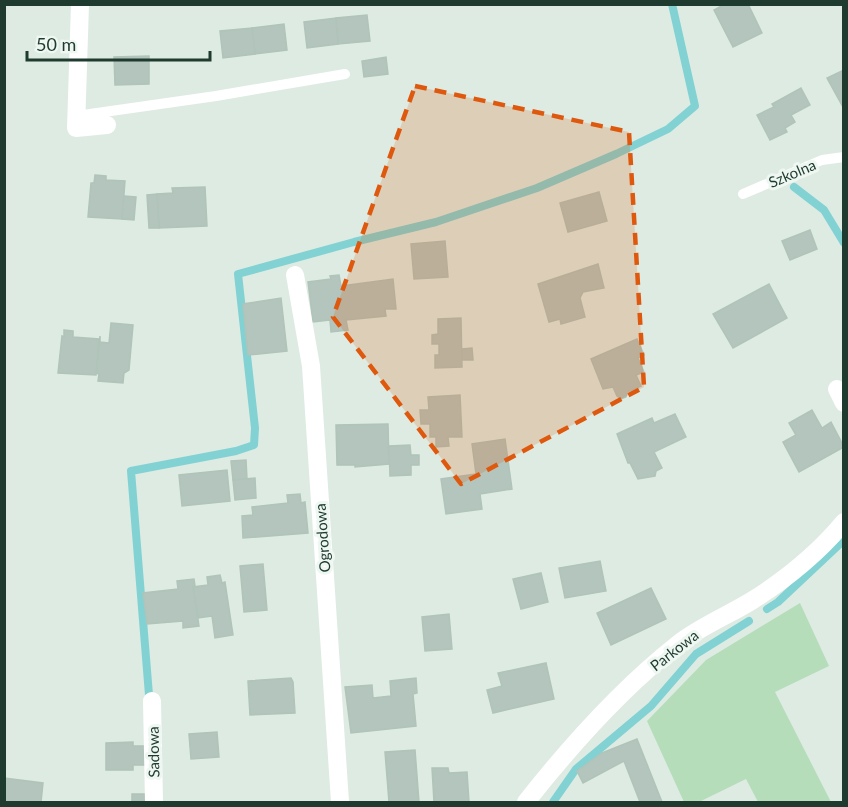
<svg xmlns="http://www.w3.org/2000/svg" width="848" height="807" font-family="Lato,sans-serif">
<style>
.green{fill:#b5ddba}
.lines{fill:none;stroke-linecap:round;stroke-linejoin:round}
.stream{stroke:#82d2d3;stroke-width:8}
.building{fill:#b3c5bc;stroke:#b0c4b9;stroke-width:1.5}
.lane{stroke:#fff;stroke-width:10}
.street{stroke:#fff;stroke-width:18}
.marked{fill:#de580e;fill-opacity:0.2;stroke:#de580e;stroke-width:4.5;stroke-dasharray:12 8;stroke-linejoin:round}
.labels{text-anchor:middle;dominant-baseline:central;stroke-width:6;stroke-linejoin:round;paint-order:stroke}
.street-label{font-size:15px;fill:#1f3b2f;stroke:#eef7f1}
</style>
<rect width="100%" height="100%" fill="#deebe3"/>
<polygon class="green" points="800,603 829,666 775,692 831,802 758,802 746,779 699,802 684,802 647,721 706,660"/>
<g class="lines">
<g class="stream">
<polyline points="794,187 824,210 844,243"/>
<polyline points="767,609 778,602 844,540"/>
<polyline points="149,695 131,471 236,451 254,445 255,428 238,274 354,242 436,222 537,188 616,154 668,129 695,106 672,4"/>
<polyline points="553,802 576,769 651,706 696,654 749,621"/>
</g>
</g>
<g class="building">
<polygon points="725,4 748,4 762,33 733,47 714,10"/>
<polygon points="367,15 370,41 338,44 336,18"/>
<polygon points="336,18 338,44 307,48 304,22"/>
<polygon points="284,24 287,50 255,54 252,28"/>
<polygon points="252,28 255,54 223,58 220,31"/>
<polygon points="149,56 149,84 115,85 114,57"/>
<polygon points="386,57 388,74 364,77 362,61"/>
<polygon points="844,70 844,109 827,78"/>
<polygon points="801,88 810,105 791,115 795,122 785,128 787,132 770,140 757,115 774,107 772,104"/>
<polygon points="95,175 106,176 106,180 125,181 122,219 88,217 91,183 94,183"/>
<polygon points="205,187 207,226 159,228 157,194 173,193 172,188"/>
<polygon points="599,192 607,221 568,232 560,203"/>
<polygon points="157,194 159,228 149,228 147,195"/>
<polygon points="124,196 136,197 134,220 122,219"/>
<polygon points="810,230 817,249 790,260 782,241"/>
<polygon points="445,241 448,277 414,279 411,244"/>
<polygon points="598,264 604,288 583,292 580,298 585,317 561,324 560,319 549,322 538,284"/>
<polygon points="339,275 341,286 393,279 396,309 385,309 386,316 346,320 348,330 331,332 330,320 313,322 308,282 331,279 330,276"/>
<polygon points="769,284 787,318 733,348 713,314"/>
<polygon points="281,298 287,351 248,355 243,304"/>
<polygon points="461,318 462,367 435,368 435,355 439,355 439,344 432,344 432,335 438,334 438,319"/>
<polygon points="111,323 133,325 129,370 124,373 123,383 98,381 99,374 96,373 100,336 100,342 109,343"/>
<polygon points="64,330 73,331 73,337 99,339 96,375 58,373 62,336 64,337"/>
<polygon points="637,339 644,355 638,358 644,372 636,375 641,386 627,392 626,397 621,399 617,396 613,387 603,389 591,359"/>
<polygon points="472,348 473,360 462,360 462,349"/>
<polygon points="460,395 462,437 448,437 449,446 436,447 436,437 430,437 430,424 421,424 420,410 429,410 428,397"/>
<polygon points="812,410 822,428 831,422 844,447 799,472 783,442 796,435 789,423"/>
<polygon points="675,414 686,437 654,452 662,468 656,471 655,476 638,479 630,463 628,463 617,434 652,418 654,423"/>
<polygon points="388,424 389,464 355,467 355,465 337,465 336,425"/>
<polygon points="505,439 512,489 480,494 482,509 446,514 441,479 476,474 472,444"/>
<polygon points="410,445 411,455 419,455 419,465 411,465 411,475 390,476 389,446"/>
<polygon points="246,460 247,479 233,480 231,461"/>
<polygon points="227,470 230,501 182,506 179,475"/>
<polygon points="255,478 256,498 235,500 233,480"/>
<polygon points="300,494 301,503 305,502 308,533 243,538 242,516 253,515 252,507 288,503 287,495"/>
<polygon points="600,561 606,591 565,598 559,568"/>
<polygon points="263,564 267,610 244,612 240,566"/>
<polygon points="541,573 548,602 521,609 513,579"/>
<polygon points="220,575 222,583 225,582 233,635 215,638 212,616 198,618 193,587 208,585 207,577"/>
<polygon points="194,579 195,586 193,587 199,626 183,628 183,621 147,624 143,593 178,589 177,581"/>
<polygon points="651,588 666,619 611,645 597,613"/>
<polygon points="449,614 452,649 425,651 422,617"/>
<polygon points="546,663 554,699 493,713 487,690 502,686 498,673"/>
<polygon points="291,678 293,682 295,713 250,715 248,681"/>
<polygon points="416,678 417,693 413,694 416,726 351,733 345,687 372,685 373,698 391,696 390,681"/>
<polygon points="217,732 219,757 191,759 189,734"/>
<polygon points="637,739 662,802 640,802 624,761 583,783 577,771 602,753"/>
<polygon points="133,742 133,746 146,746 147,765 133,765 133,770 106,770 106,743"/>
<polygon points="415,750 419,802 389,802 385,752"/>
<polygon points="432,768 448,768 449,773 467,772 469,802 434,802"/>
<polygon points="4,778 43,783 41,802 4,802"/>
<polygon points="132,794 148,794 149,802 132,802"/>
</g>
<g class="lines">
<g class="lane">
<polyline points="76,116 216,96 345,74"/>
<polyline points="743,194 822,160 844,157"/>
</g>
<g class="street">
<polyline points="80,4 76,128 107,125"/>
<polyline points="295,275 311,366 340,802"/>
<polyline points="837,389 844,403"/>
<polyline points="152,701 154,802"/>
<path d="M526,802c45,-57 95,-113 152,-158 23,-18 51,-29 75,-44 33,-21 66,-48 91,-78"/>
</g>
</g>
<path class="marked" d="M415,86l214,46 15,255 -183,97 -128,-167z"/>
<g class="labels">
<g class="street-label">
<text transform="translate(792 173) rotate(-23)">Szkolna</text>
<text transform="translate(322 538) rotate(-94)">Ogrodowa</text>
<text transform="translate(674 650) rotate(-38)">Parkowa</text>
<text transform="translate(153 752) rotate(-91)">Sadowa</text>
</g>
</g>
<rect width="848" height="807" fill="none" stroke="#1f3b2f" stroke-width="12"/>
<path d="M27 51v9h183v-9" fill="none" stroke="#1f3b2f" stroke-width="3"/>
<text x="36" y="51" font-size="18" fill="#1f3b2f" stroke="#eef7f1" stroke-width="4.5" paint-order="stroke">50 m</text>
</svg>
